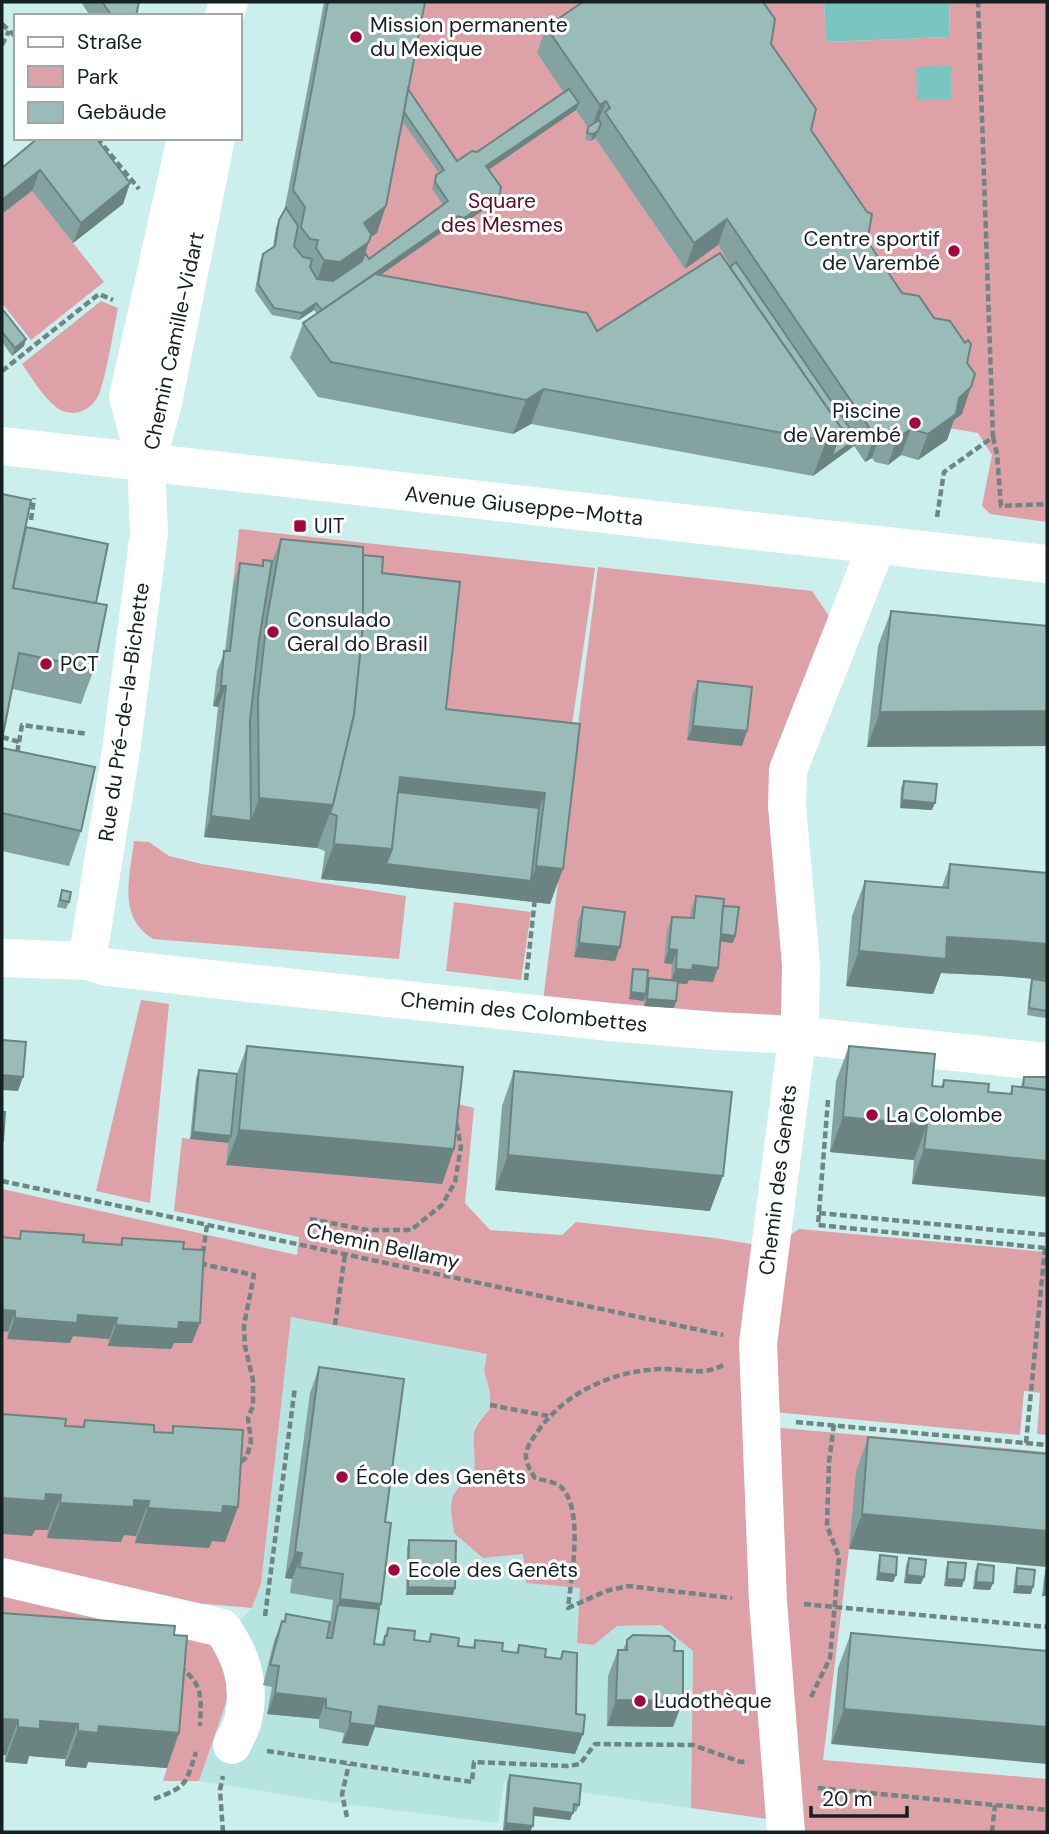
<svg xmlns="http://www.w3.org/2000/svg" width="1049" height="1834" font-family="'DM Sans',sans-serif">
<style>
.built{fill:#b6e4e0}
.green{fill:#dfa1a8}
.water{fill:#79c6c1}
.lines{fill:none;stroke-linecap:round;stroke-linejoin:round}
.path{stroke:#6d8583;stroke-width:4.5;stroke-dasharray:7 3.5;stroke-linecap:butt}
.minor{stroke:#fff;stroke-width:38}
.major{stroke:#fff;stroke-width:38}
.wall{fill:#84a29f;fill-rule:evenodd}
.shaded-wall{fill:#6b8482}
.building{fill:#99bcb9;stroke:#6b8482;stroke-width:2}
.poi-dot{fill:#a3053c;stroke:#fff;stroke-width:2.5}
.labels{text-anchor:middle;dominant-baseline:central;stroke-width:6;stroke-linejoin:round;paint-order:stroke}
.poi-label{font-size:21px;fill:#142120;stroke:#fff;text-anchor:start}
.park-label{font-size:21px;fill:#5a0e21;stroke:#fff}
.street-label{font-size:21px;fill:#142120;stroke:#fff}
</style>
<rect width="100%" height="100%" fill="#cbefec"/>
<polygon class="built" points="291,1317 487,1354 484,1371 490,1392 490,1409 477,1423 472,1438 476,1455 474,1472 460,1484 513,1554 523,1554 527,1583 580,1588 594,1645 617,1626 662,1625 693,1651 691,1808 504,1781 498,1823 330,1802 199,1781 229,1694 217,1644 252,1608 261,1584"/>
<g class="green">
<polygon points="420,2 611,2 537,53 685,269 718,245 734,269 584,366 363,309 354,249"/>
<polygon points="736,2 824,2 826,42 950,37 949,2 1047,2 1047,522 990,514 982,506 992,455 978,433 949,428 909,322"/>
<polygon points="32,191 104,282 31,340 2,303 2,214"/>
<path d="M101,301l17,7c-4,18 -13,78 -21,90 -9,15 -27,20 -41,9 -14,-11 -24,-29 -34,-43z"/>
<polygon points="239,529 595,568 567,759 434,744 233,584"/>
<polygon points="598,567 812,591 831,619 779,767 789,1018 543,1001"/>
<path d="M134,841l15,1 20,14 33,8 204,32 -7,63 -246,-20c-36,-22 -23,-62 -19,-98z"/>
<polygon points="454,902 531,912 521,980 446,971"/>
<polygon points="141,1000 169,1004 150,1203 96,1191"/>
<path d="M450,1102l24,6 -9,95 25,27 72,5 14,-13 139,16 42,7 17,575 -83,-12 2,-157 -32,-26 -44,1 -23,19 -17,-2 3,-55 -54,-5 -3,-29 -40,4 -29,-25c-5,-34 -6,-37 20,-61 4,-34 -11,-34 16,-63v-17l-6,-21 3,-17 -196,-37 -30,267 -9,24 -57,-5 -193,-39v-375l295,66 2,-18 -125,-26 8,-73 46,5 -2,22 215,19z"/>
<polygon points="799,1229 1047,1252 1047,1435 1037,1434 1040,1393 1024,1391 1020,1435 773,1412 779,1243"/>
<polygon points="771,1427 1047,1452 1047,1490 849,1549 823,1760 1047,1779 1047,1832 796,1832"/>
<polygon points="2,1596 217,1644 229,1694 199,1781 163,1781 167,1768 2,1649"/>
</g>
<g class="water">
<polygon points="824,2 949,2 950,37 826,42"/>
<polygon points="951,66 951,99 917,100 916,67"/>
</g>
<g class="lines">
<g class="path">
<polyline points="2,24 16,37"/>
<polyline points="2,45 9,31"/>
<polyline points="97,138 139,189"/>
<polyline points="2,371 99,294 113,300"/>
<polyline points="993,437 997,454 1001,506 1047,504"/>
<polyline points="937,517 944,472 993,437 978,2"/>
<polyline points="31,520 34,498"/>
<polyline points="2,737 19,742 17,754"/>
<polyline points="19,742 22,725 88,734"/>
<polyline points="526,980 535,898"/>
<polyline points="828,1100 818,1225 1045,1248"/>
<polyline points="2,1181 723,1335"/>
<polyline points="819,1213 1047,1235"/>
<polyline points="310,1219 367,1230 411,1230 442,1205 455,1182 461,1147 456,1121"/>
<polyline points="203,1253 207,1225"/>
<polyline points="202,1262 202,1264 254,1275 244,1325 245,1346 253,1380 253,1406 248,1418 251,1441 247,1457 237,1465"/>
<polyline points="335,1325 345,1254"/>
<path d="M723,1365c-19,11 -37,4 -58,4 -48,0 -99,22 -127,62 -14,20 -17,25 -3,47 7,2 20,4 25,8 25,22 11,92 8,122l38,-17 22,-5 104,12"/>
<polyline points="490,1405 548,1416"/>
<polyline points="796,1422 1047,1445"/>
<polyline points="1026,1443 1045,1248 1047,1248"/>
<polyline points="804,1604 1047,1627"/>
<polyline points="265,1616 295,1387"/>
<path d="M179,1667c25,16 22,32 21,59"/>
<polyline points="811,1697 830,1658 839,1557 827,1526 829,1462 834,1424"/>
<polyline points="267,1751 472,1782 474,1762 568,1766 580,1764 595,1744 693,1745 741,1762 748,1761"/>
<polyline points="818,1788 1047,1810"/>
<path d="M154,1799c34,-13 31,-14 42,-47"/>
<polyline points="347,1817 342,1794 349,1764"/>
<polyline points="223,1832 220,1790 223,1776"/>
<polyline points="992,1832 995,1805"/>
</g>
<g class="minor">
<polyline points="224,16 229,2"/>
<polyline points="147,461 163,403 216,138"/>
<polyline points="2,958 87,961 106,967 184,976 610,1022 716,1031 797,1035 1047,1062"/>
<polyline points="87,961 121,751 149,533 146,463 128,397 186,138"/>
<path d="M2,1577l220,51c19,27 28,53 22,87 -1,10 -8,21 -12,30"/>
<polyline points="786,1832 768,1602 758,1343 800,1015 801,965 787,806 788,770 877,545"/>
</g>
<polyline class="major" points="2,446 1047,564"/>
</g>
<g class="wall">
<polygon points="81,2 139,2 136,16 90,16"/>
<path d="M324,2h101l-17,87 49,72 20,-9 87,-59 -27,-40 9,-26 225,17 40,86 57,107 -1,3 35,53 65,70 -5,51 -8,6 -7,20 -29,20 -17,-5 -13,10 -13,-3 -3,-4 -7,4 -11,-16 -41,30 -282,-52 -18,10 -195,-37 -28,-39 13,-35 14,-9 -3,-4 -15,10 -27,-5 -17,-24 5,-29 3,-8 10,-7 3,-20 8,-15zM576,110l12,18 -3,12 6,1 4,-3 90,131 33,-24 13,21 -134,65 -217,-56 75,-52 6,2 36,-24 -8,-32zM402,121l37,52 -3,2 -4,14 11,16 -74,54 -4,-6 5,-16 7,-4z"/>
<polygon points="33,138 96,138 130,183 123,204 73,243 32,191"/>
<polygon points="2,312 26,339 24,346 12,356 2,342"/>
<polygon points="26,527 96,603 94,669 81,704 12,689"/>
<polygon points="281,539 363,555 382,573 446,709 580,724 550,904 379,884 321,879 325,851 317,848 204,837 218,707 213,706 217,671 225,651 233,584 240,563 261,566 263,560 272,561"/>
<polygon points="891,611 1047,626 867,747 878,646"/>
<polygon points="698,681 742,746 687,740 692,695"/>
<polygon points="2,748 81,831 69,866 2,851"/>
<polygon points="904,781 932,810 900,808 901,788"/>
<polygon points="950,864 1047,873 1047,980 1002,976 941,973 933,994 846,986 852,916 865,881 942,887"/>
<polygon points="62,890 69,902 66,909 57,907"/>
<polygon points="696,896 723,906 733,943 720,941 713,982 689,980 687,984 678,983 676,1001 674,1008 644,1006 645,996 644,1001 629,999 631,976 633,969 647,984 649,978 671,980 672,964 664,963 667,931 672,917 690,918 691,910"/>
<polygon points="583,907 615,961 574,957 578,921"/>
<polygon points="1032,979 1047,981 1047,1016 1045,1018 1027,1015 1030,987"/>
<polygon points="247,1046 454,1149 442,1184 226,1165 228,1142 190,1139 196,1078 199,1070 237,1074"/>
<polygon points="849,1046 932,1086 941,1087 944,1080 988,1092 1010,1093 1012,1086 1021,1087 1024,1077 1047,1077 912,1184 914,1160 830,1152 836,1081"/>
<polygon points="514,1071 710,1211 495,1190 502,1106"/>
<polygon points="21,1231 83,1242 119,1245 122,1238 183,1249 192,1343 174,1343 171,1349 108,1346 109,1339 73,1336 70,1343 7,1339 19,1239"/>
<polygon points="319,1367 385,1522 381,1604 379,1609 374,1644 381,1645 388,1628 414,1640 428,1642 431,1634 458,1646 472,1648 475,1640 502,1651 516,1653 519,1645 545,1657 560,1659 563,1651 576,1714 583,1734 575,1754 375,1727 368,1746 342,1743 344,1733 319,1728 319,1719 267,1714 272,1687 263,1685 274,1641 282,1621 284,1621 286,1614 328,1638 330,1625 333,1600 290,1593 292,1579 285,1578 310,1393"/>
<polygon points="85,1420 154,1432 171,1433 173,1426 238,1507 225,1542 212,1541 209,1548 135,1543 136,1536 124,1535 121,1542 47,1538 48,1530 35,1530 32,1536 65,1426 82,1427"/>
<polygon points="868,1437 1047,1454 849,1549 856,1472"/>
<polygon points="409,1540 453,1595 406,1595 407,1548"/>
<polygon points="880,1555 896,1575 893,1582 876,1580 878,1562"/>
<polygon points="909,1558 921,1584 904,1583 906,1565"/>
<polygon points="948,1562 962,1587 944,1586 946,1569"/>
<polygon points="978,1564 993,1583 990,1590 973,1589 975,1571"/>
<polygon points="1017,1568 1031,1594 1013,1593 1015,1575"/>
<polygon points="1046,1571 1047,1596 1042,1596 1044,1578"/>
<polygon points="2,1613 167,1768 88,1762 86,1768 65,1766 65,1759 29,1756 27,1764 5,1762"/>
<polygon points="851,1633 873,1634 831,1744 838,1668"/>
<polygon points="627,1640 674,1651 673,1727 607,1726 608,1676 618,1650 623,1650"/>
<polygon points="510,1775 579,1805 576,1812 573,1811 570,1820 534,1816 530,1832 503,1830 507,1782"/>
</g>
<g class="shaded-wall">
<polygon points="606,101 596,127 590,131 600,105"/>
<polygon points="579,103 576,110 484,173 486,166"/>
<polygon points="598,131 595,138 591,141 593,134"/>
<polygon points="40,170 32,191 2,214 2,200"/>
<polygon points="130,183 123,204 73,243 81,223"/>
<polygon points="500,194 497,201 461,225 464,218"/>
<polygon points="386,206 377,233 354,249 364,223"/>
<polygon points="458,216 455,223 345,300 348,292"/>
<polygon points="727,219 718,245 685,269 694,243"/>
<polygon points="369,242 360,268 331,288 315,286 324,260"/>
<polygon points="316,303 314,310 299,320 302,313"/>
<polygon points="26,339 24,346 12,356 15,348"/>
<polygon points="971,387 962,414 954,420 947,440 918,460 928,434 959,398"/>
<polygon points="544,389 531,424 513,434 526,400"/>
<polygon points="842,429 857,439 854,446 813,476 826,441"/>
<polygon points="911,429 901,455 888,465 897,438"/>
<polygon points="881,432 872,458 865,462 875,436"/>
<polygon points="221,686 226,686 218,707 213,706"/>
<polygon points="1047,711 1047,746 867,747 880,712"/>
<polygon points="693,726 747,731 742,746 687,740"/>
<polygon points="400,777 545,793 532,828 392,812"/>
<polygon points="259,798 333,805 317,848 204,837 211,816 251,821"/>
<polygon points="902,800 935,803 932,810 900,808"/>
<polygon points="334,844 392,849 531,881 524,901 379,884 321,879"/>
<polygon points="536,866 563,869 550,904 524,901"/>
<polygon points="719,933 735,936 733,943 716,941"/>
<polygon points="947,937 1014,941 1047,944 1047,980 1002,976 941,973 933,994 846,986 859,951"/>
<polygon points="579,943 620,947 615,961 574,957"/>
<polygon points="669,949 677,950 672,964 664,963"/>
<polygon points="693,965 718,968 713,982 689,980 687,984 670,983 676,969"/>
<polygon points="631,992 646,994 644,1001 629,999"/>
<polygon points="647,999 676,1001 674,1008 644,1006"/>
<polygon points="2,1075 23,1077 18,1091 2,1090"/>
<polygon points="843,1117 927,1125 914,1160 830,1152"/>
<polygon points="239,1130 454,1149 442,1184 226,1165"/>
<polygon points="193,1132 231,1136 228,1143 190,1139"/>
<polygon points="924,1149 1047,1161 1047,1197 912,1184"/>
<polygon points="508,1155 723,1176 710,1211 495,1190"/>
<polygon points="2,1310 15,1311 8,1332 2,1331"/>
<polygon points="78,1315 117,1318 109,1339 73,1336 70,1343 7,1339 15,1318"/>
<polygon points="179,1322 200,1323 192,1343 174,1343 171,1349 108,1346 116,1325"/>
<polygon points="46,1494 61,1495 48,1530 35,1530 32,1536 2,1534 2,1498"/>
<polygon points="134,1500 149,1501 136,1536 124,1535 121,1542 47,1538 60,1503"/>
<polygon points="223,1506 238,1507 225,1542 212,1541 209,1548 135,1543 148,1508"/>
<polygon points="862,1514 1047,1531 1047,1567 849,1549"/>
<polygon points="295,1552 302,1553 292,1579 285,1578"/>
<polygon points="879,1573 896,1575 893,1582 876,1580"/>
<polygon points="907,1575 924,1577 921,1584 904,1583"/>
<polygon points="947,1579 964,1580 962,1587 944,1586"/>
<polygon points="976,1582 993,1583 990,1590 973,1589"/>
<polygon points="1016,1586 1033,1587 1031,1594 1013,1593"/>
<polygon points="408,1587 455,1588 453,1595 406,1595"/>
<polygon points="1045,1588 1047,1589 1047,1596 1042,1596"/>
<polygon points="340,1599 381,1604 372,1630 338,1605"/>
<polygon points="275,1693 326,1699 319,1719 267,1714"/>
<polygon points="616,1700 683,1701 673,1727 607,1726"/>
<polygon points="379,1706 583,1734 575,1754 375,1727 368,1746 342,1743 350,1723"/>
<polygon points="844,1709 1047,1727 1047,1764 831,1744"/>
<polygon points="2,1719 18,1720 6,1755 2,1755"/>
<polygon points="40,1721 78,1724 65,1759 29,1756 27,1764 5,1762 18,1727"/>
<polygon points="99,1726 179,1733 167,1768 88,1762 86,1768 65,1766 78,1731"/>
<polygon points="534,1808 573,1813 570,1820 532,1815"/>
<polygon points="506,1823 533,1826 530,1832 503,1830"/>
</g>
<g class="building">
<polygon points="102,2 139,2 136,16 112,16"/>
<polygon points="328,2 425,2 386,206 364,223 371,234 369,242 340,262 324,260 316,248 318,240 310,239 301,227 305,207 293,190"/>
<polygon points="583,2 763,2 775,19 771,44 816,109 811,130 867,212 872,214 868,237 866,239 902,293 919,296 934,318 950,321 965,343 968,340 971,344 967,363 975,374 971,387 959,398 956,414 928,434 911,429 897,438 885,436 881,432 875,436 727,219 694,243 605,112 610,108 606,101 600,105 546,27"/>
<polygon points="408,89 457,161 472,151 477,152 569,89 579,103 486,166 501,187 500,194 464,218 458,216 322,310 316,303 302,313 274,308 258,284 263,254 275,246 279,220 286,208 298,226 294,246 303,257 312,259 310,267 317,279 333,281 362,261 365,253 369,259 448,201 435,182 436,175 444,170 404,112"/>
<polygon points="599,120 601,123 598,131 593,134 587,133 588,127"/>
<polygon points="38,138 96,138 130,183 81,223 40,170 2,200 2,168"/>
<polygon points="720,253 842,429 826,441 544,389 526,400 331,362 303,323 375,274 587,313 597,331"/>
<polygon points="736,262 857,439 831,457 842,429 730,267"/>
<polygon points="4,311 26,339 15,348 2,332 2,312"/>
<polygon points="2,494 31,500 13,588 107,605 94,669 19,653 2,740"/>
<polygon points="26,527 108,544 96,603 13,588"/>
<polygon points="281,539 363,547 363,625 354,715 333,805 259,798 258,699 267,618"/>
<polygon points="363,555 383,557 382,573 460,582 446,709 580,724 563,869 536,866 545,793 400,777 392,849 334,844 337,816 330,813 333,805 354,715 363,625"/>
<polygon points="263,560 272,561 259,640 250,721 251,821 211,816 226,686 221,686 224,651 230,651 240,563 263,566"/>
<polygon points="891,611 1047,626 1047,711 880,712"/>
<polygon points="698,681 752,687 747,731 693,726"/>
<polygon points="2,748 95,767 81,831 2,813"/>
<polygon points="904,781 937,784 935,803 902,800"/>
<polygon points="398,792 539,808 531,881 386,864 392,849"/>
<polygon points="950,864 1047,873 1047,944 1014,941 947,937 946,959 859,951 865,881 948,888"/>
<polygon points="62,890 71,892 69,902 60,900"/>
<polygon points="696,896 724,899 718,968 693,965 692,970 676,969 677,950 669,949 672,917 694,918"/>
<polygon points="723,906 739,907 735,936 721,934"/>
<polygon points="583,907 625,912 620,947 579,943"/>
<polygon points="633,969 648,970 646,994 631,992"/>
<polygon points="649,978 678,981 676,1001 647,999"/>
<polygon points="1032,979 1047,981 1047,1011 1029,1008"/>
<polygon points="2,1040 26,1042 23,1077 2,1075"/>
<polygon points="247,1046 463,1067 454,1149 239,1130"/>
<polygon points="849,1046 935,1054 932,1086 943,1087 944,1080 989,1084 988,1092 1012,1094 1012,1086 1047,1090 1047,1161 924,1149 927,1125 843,1117"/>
<polygon points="199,1070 237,1074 231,1136 193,1132"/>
<polygon points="514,1071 732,1092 723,1176 508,1155"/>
<polygon points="1024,1077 1047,1077 1047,1090 1023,1087"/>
<polygon points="2,1112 5,1112 3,1141 2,1141"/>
<polygon points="21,1231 84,1235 83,1242 122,1245 122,1238 184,1242 183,1249 204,1250 200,1323 179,1322 178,1329 116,1325 117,1318 78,1315 77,1323 15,1318 15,1311 2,1310 2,1237 20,1239"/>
<polygon points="319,1367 404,1379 385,1522 391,1523 381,1604 340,1599 343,1574 299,1567 302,1553 295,1552"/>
<polygon points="2,1414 66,1419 65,1426 84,1427 85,1420 154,1425 154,1432 173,1433 173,1426 243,1430 238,1507 223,1506 222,1513 148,1508 149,1501 134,1500 134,1507 60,1503 61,1495 46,1494 45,1501 2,1498"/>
<polygon points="868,1437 1047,1454 1047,1531 862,1514"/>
<polygon points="409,1540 456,1541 455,1588 408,1587"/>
<polygon points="880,1555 897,1557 896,1575 879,1573"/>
<polygon points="909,1558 926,1560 924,1577 907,1575"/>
<polygon points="948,1562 966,1563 964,1580 947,1579"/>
<polygon points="978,1564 994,1566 993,1583 976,1582"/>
<polygon points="1017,1568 1035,1570 1033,1587 1016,1586"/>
<polygon points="1046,1571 1047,1571 1047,1589 1045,1588"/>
<polygon points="338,1605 379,1609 374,1644 384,1645 385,1636 387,1636 388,1628 415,1631 414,1640 430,1642 431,1634 459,1638 458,1646 475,1648 475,1640 503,1643 502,1651 518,1653 519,1645 546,1649 545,1657 561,1659 563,1651 577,1653 576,1714 585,1715 583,1734 379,1706 375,1726 350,1723 351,1712 326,1708 326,1699 275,1693 279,1666 270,1665 282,1621 285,1622 286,1614 330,1622 327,1638 332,1638"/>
<polygon points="2,1613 175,1626 174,1635 187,1636 179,1733 99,1726 98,1733 78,1731 78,1724 40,1721 40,1729 18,1727 18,1720 2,1719"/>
<polygon points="851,1633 1047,1651 1047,1727 844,1709"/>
<polygon points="633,1635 669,1636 675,1641 674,1651 683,1651 683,1701 616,1700 618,1650 627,1650 627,1640"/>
<polygon points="510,1775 581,1784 579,1805 574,1804 573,1813 534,1808 533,1826 506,1823"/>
</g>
<g class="poi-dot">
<circle cx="356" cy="37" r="7"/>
<circle cx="954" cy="251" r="7"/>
<circle cx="915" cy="423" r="7"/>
<rect x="293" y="519" width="14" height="14" rx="3.5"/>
<circle cx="273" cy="632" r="7"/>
<circle cx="46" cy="664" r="7"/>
<circle cx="872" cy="1115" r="7"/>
<circle cx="342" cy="1477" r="7"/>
<circle cx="394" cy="1570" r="7"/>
<circle cx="640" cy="1701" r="7"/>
</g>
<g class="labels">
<g class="poi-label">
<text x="370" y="25">Mission permanente<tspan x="370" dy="24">du Mexique</tspan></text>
<text x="940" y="239" text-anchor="end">Centre sportif<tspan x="940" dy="24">de Varembé</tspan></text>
<text x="901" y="411" text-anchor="end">Piscine<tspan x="901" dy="24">de Varembé</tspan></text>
<text x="314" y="526">UIT</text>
<text x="287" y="620">Consulado<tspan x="287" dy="24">Geral do Brasil</tspan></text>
<text x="60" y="664">PCT</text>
<text x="886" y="1115">La Colombe</text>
<text x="356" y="1477">École des Genêts</text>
<text x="408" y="1570">Ecole des Genêts</text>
<text x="654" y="1701">Ludothèque</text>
</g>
<g class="park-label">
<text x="502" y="201">Square<tspan x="502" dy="24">des Mesmes</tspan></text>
</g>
<g class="street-label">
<text transform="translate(174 341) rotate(-78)">Chemin Camille-Vidart</text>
<text transform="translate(524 506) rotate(6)">Avenue Giuseppe-Motta</text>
<text transform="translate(124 712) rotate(-82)">Rue du Pré-de-la-Bichette</text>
<text transform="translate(524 1012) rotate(6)">Chemin des Colombettes</text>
<text transform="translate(778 1180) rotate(-83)">Chemin des Genêts</text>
<text transform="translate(383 1246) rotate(12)">Chemin Bellamy</text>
</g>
</g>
<rect width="1049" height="1834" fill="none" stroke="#142120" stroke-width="7"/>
<rect x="14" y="14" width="228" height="126" fill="#ffffff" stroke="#a1a6a6" stroke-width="2"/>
<rect x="28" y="37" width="35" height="10" fill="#ffffff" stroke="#a1a6a6" stroke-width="2"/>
<text x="77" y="49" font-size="21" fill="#142120">Straße</text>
<rect x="28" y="66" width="35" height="21" fill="#dfa1a8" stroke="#a1a6a6" stroke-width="2"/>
<text x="77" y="84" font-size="21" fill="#142120">Park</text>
<rect x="28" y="102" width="35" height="21" fill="#99bcb9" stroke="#a1a6a6" stroke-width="2"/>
<text x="77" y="119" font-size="21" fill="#142120">Gebäude</text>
<path d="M811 1806v10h96v-10" fill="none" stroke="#142120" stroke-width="3.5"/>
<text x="822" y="1806" font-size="21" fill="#142120" stroke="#ffffff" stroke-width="5" paint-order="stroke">20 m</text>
</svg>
